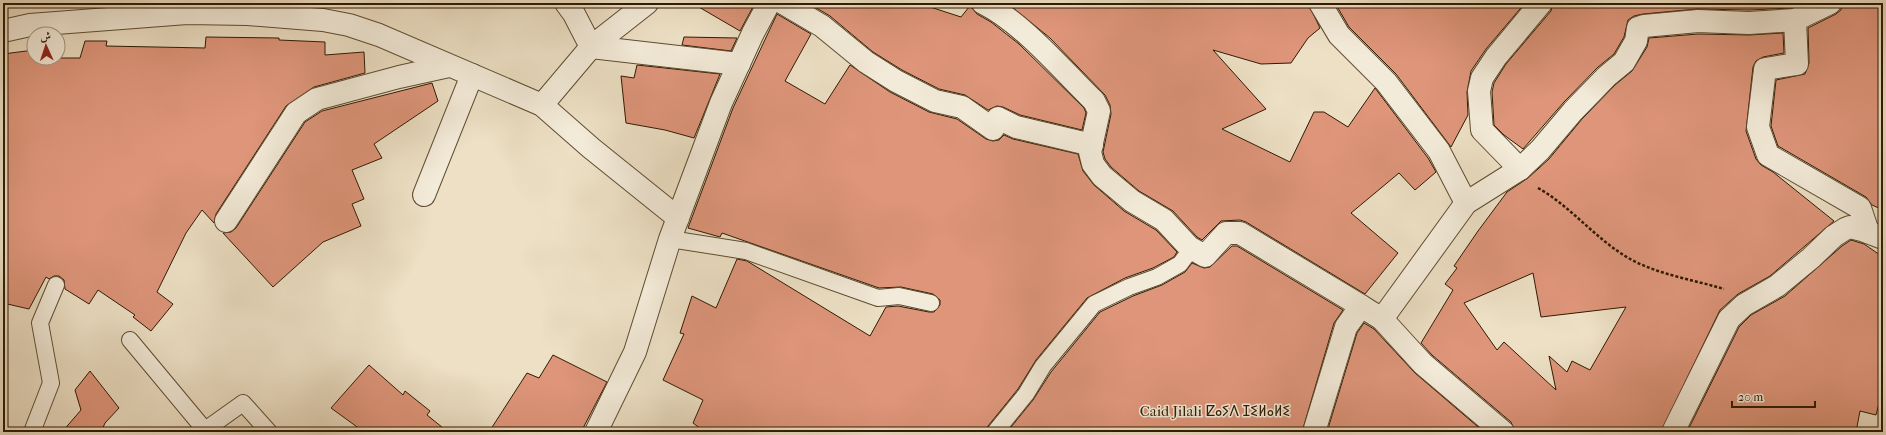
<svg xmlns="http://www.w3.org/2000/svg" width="1886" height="435" font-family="'IM FELL French Canon',Amiri,'Noto Sans Tifinagh',serif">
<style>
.building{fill:#de957a;stroke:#2e1a01;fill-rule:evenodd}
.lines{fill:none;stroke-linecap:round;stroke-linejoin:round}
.lane-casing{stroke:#5e4c32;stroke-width:18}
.street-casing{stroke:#5e4c32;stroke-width:24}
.path{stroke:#2e1a01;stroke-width:2.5;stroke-dasharray:3 2;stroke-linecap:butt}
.lane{stroke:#f3ebd9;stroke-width:16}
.street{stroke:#f3ebd9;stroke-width:22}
.labels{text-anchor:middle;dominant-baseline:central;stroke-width:3;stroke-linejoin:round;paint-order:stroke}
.quarter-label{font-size:15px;fill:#2e1a01;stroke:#f3ebd9}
</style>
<rect width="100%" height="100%" fill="#ede0c5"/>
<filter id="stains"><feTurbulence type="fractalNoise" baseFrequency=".005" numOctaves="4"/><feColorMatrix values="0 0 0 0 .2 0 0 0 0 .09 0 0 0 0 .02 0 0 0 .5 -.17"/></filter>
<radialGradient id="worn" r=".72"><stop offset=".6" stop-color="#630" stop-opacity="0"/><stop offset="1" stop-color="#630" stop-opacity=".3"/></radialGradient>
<g class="building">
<polygon points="692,3 755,3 740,31"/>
<polygon points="808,3 918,3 961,17 969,7 972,8 977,14 991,22 1019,44 1084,108 1086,113 1082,130 1020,115 1003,107 997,106 988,110 965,95 939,89 902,70 873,52 830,16"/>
<polygon points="1007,3 1308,3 1320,28 1308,38 1291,63 1261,64 1213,50 1266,109 1222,129 1290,162 1314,112 1324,112 1348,127 1375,88 1428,158 1436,172 1415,190 1399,173 1351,213 1398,253 1365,294 1246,222 1240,220 1221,221 1202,240 1197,237 1173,211 1139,191 1111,167 1105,159 1103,152 1111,114 1110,105 1105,95 1050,38"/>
<polygon points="1335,3 1525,3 1486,49 1471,71 1467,92 1468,115 1451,147 1396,74 1349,27"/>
<polygon points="1553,3 1801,3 1792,8 1749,10 1697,9 1643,14 1634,16 1628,20 1624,37 1614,54 1598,67 1564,102 1523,149 1504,135 1494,125 1492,92 1494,83 1506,64 1551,11"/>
<polygon points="1842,3 1883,3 1883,210 1872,205 1866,197 1778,146 1771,126 1776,80 1805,74 1809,63 1808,28 1836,14 1841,10"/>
<polygon points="777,14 811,34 785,81 825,104 850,65 890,92 929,112 957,119 986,139 993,141 999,140 1004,135 1013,139 1078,154 1083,171 1094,185 1124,211 1156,230 1177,252 1174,257 1153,268 1125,278 1087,298 1036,360 1018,389 988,426 986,432 705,432 693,423 703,400 663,380 684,334 680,333 692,296 716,308 737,259 747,261 870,336 886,307 898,306 929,312 934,312 940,305 940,300 933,294 901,287 879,288 722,233 720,237 688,228 733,108"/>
<path d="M1783,33l1,20 -21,4 -7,4 -3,6 -7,64 10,28 5,6 12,7 61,49 -64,55 -32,18 -18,16 -59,122h-146l-4,-10 -79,-67 -11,-12 32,-53 -8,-6 12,-16 -3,-2 24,-35 29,-39 21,-14 21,-19 33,-40 33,-34 17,-14 15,-24 2,-9 49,-4 51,1zM1533,273l8,44 85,-10 -36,63 -18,-9 -5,11 -18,-16 7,34 -52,-48 -7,8 -33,-47z"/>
<polygon points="206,37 279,38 279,40 325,42 325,55 364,52 365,73 314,87 286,106 216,214 214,223 202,210 186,233 157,292 173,304 151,331 133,317 135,315 98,290 89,304 65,289 64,280 59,276 54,276 49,279 46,277 29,309 3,303 3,54 34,50 34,58 80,58 85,41 107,41 106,46 205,48"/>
<polygon points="684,37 737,38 731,51 682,45"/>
<polygon points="637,65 720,74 694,138 665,130 626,123 621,76 634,78"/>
<polygon points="432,83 438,101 374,144 382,158 352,170 364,199 352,204 361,226 323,242 273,287 223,233 231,232 236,228 305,122 322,111"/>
<polygon points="1851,240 1864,244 1883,257 1883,388 1876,415 1860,411 1856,432 1687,432 1739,327 1751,315 1785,296 1842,246"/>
<polygon points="1232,246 1237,246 1343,310 1334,323 1302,432 1200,432 1193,427 1189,432 1007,432 1033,400 1051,372 1100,312 1133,296 1162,285 1185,272 1192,263 1204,268 1210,267"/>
<polygon points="1364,323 1374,329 1415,373 1484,432 1327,432 1357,333"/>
<polygon points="553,355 607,382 581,432 489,432 527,373 539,378"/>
<polygon points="369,365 403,395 405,391 430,411 427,415 448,432 364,432 331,408"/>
<polygon points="90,371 119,408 105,423 101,432 62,432 81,410 75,390"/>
</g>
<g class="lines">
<g class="lane-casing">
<g id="lane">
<polyline points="670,239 746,251 878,298 899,296 931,303"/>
<polyline points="130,340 205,430 243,403 269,432"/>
<polyline points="32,432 51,383 40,323 56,285"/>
<polyline points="995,432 1026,394 1043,366 1094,304 1129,287 1157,277 1180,264 1186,256 1189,247"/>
</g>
</g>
<g class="street-casing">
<g id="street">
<polyline points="566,3 574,14 591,47 739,64"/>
<polyline points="783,3 822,26 866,62 896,81 935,101 962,107 993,129 998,118 1016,127 1092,145"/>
<path d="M983,3c40,20 78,66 111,98l5,10 -9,41 3,12 9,12 30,25 32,19 25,27 16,9 21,-23h14l121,73"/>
<polyline points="1320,3 1339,35 1386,82 1439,151 1466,203"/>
<polyline points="1795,20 1797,64 1765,69 1758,127 1768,155 1860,208 1868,232"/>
<polyline points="3,31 30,25 187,13 248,14 323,20 349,25 379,35 542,105 591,148 678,218"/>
<polyline points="542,105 591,47 647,3"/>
<polyline points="1520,169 1482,130 1479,91 1482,78 1496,57 1541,3"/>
<polyline points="424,195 472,75"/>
<polyline points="226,221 296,113 317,99 399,77 449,66"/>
<polyline points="1382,319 1423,364 1503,432"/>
<polyline points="596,432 635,352 670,239 721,103 753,33 769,3"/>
<polyline points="1314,432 1346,327 1361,306 1382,319 1466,203 1520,169 1540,150 1573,111 1607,76 1624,62 1636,41 1638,28 1644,26 1698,21 1749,23 1795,20 1830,3"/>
<polyline points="1673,432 1729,319 1744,305 1777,286 1811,258 1834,236 1845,229 1850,227 1862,230 1883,238"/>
</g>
</g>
<path class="path" d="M1538,188c32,18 55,48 87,68 29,18 66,23 99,33"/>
<use href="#lane" class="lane"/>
<use href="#street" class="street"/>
</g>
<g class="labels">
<g class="quarter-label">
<text x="1215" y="411">Caid Jilali ⵇⴰⵢⴷ ⵊⵉⵍⴰⵍⵉ</text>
</g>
</g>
<rect width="1886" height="435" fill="none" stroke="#ede0c5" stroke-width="16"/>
<rect x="4" y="4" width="1878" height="427" fill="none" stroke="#2e1a01" stroke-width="2"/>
<rect x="8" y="8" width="1870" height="419" fill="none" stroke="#2e1a01"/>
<g transform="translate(46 46) rotate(357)"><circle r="19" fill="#f3ebd9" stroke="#a49783"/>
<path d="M0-3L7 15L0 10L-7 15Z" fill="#8f2418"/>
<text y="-6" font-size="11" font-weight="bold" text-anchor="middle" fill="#2e1a01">ش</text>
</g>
<path d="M1732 401v6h83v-6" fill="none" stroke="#2e1a01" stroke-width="2"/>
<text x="1738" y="401" font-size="12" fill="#2e1a01" stroke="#f3ebd9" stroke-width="3" paint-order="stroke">20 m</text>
<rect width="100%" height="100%" filter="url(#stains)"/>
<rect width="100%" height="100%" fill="url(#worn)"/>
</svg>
